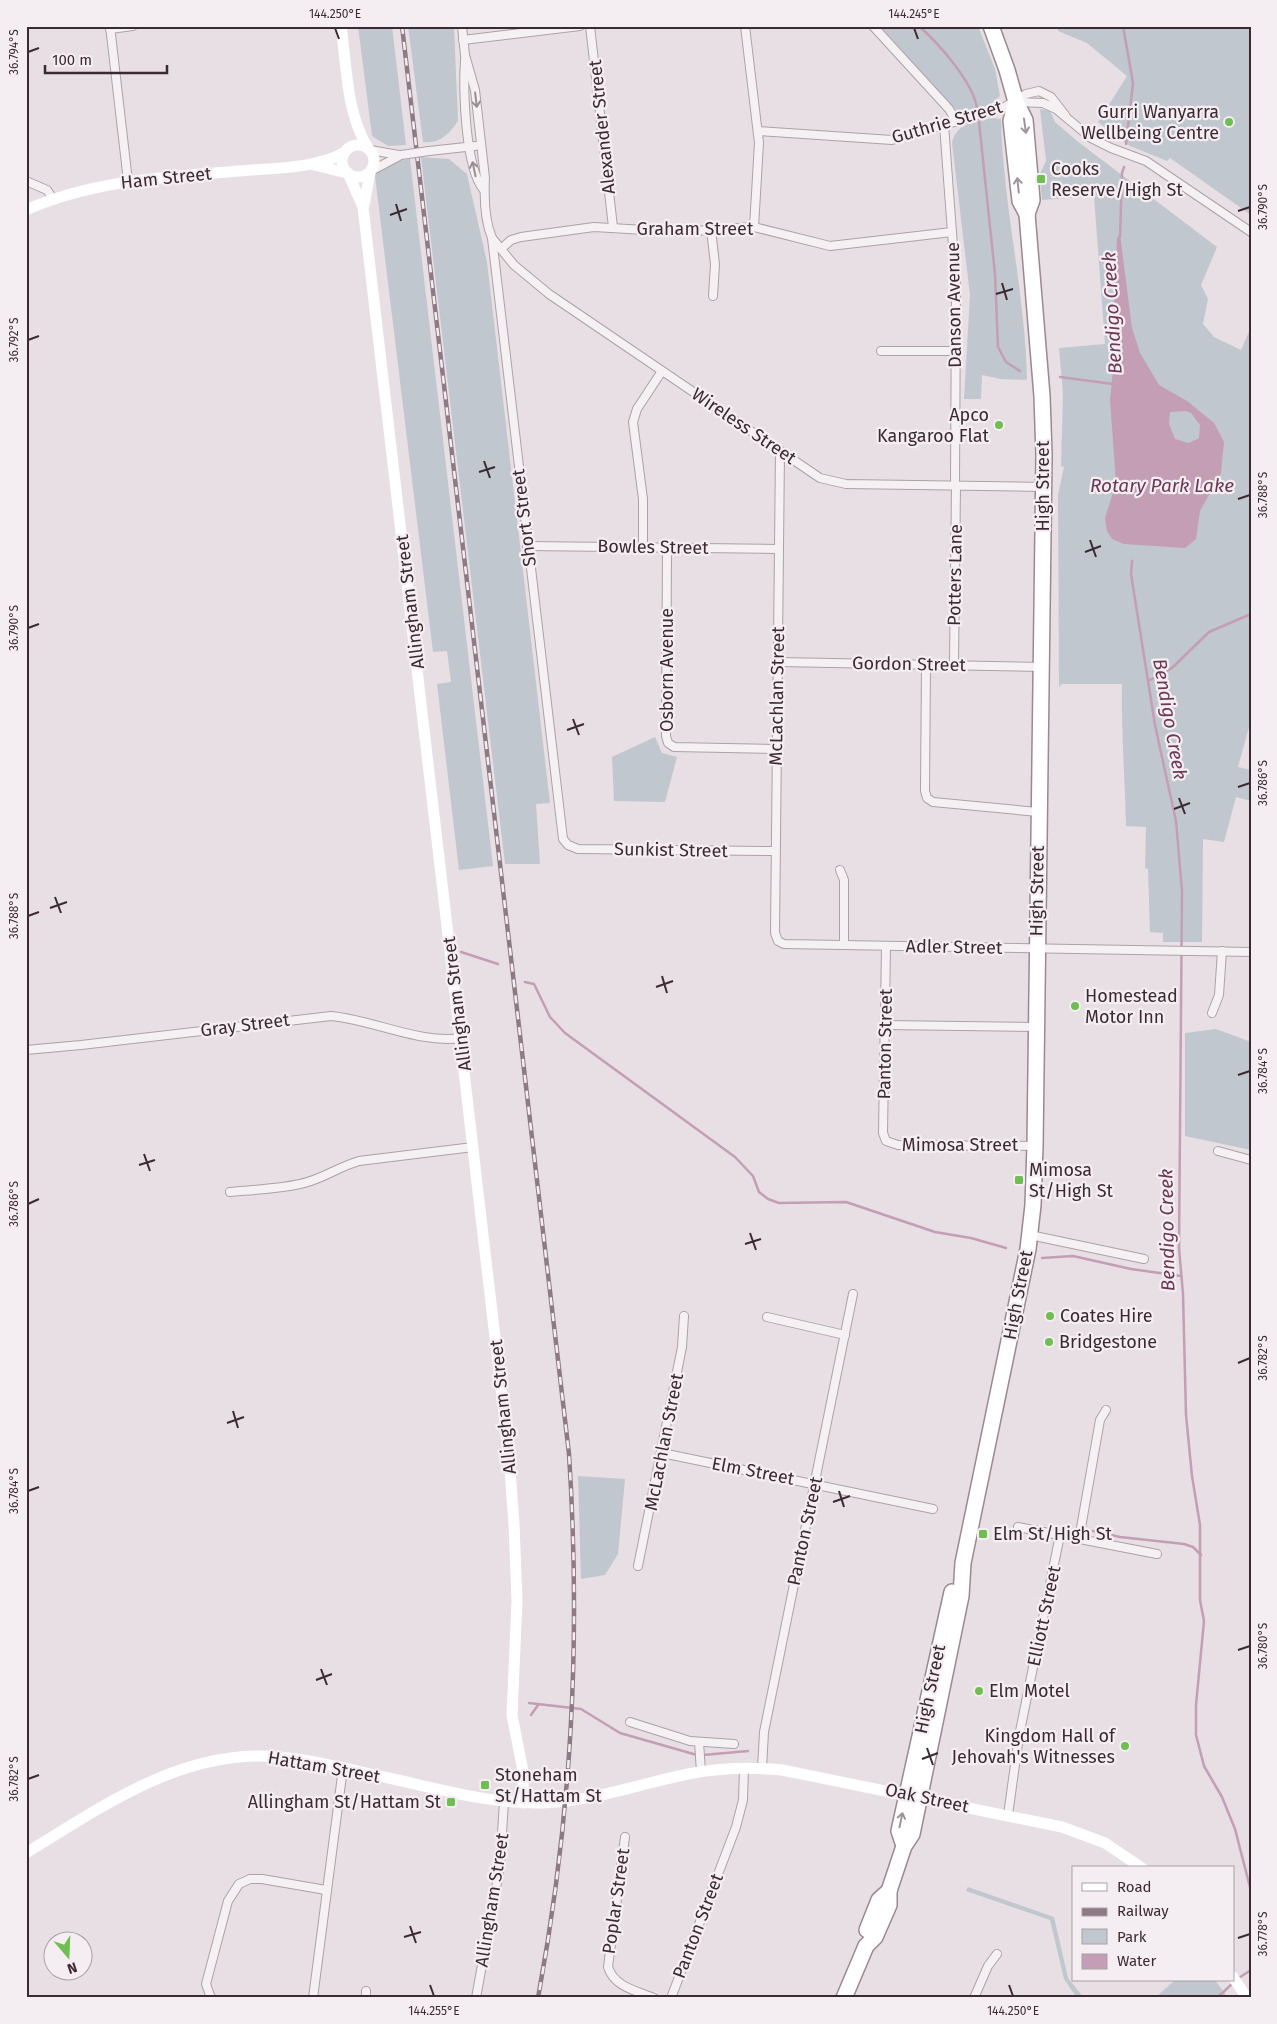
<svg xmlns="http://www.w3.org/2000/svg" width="1277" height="2024" font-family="'Fira Sans',sans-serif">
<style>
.green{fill:#c1c7cf}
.water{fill:#c39eb4;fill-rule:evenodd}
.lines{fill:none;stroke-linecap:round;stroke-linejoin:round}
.stream{stroke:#c39eb4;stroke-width:2.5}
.street-casing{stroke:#ada1a7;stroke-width:10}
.highway-casing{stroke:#9b8892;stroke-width:18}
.street{stroke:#f5f1f3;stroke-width:8}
.secondary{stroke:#fff;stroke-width:11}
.highway{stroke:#fff;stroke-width:15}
.rail-casing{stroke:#8e7a84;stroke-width:4.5}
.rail{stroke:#f4eef2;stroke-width:2.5;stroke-dasharray:8;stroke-linecap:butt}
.street-bridge-casing{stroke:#ada1a7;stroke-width:10;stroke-linecap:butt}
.street-bridge{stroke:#f5f1f3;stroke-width:8}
.oneway{stroke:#988e93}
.oneway2{stroke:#9e9499}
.ticks{fill:none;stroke:#3c2a33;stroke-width:2}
.poi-dot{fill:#6fbe52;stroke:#f4eef2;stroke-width:2}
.labels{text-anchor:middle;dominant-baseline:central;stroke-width:4.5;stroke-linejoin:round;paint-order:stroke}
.poi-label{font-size:18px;fill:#3c2a33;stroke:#f4eef2;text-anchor:start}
.street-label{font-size:18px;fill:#3c2a33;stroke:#f4eef2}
.water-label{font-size:19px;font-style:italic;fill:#6b3955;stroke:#f4eef2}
.neatline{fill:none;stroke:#3c2a33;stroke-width:2}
.ticks-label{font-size:12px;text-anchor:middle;fill:#3c2a33}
</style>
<rect width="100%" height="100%" fill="#e7dfe3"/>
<g class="green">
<polygon points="358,26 392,26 406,145 388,146 372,136"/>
<path d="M408,26h46l4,95c-9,13 -18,23 -35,21z"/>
<path d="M880,26h98l17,43 5,27c-8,10 -30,19 -43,15z"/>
<polygon points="1057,26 1251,26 1251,215 1170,158 1167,161 1130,146 1098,122 1127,76 1087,43 1058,31"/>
<path d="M1040,109l10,2 5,11 22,19 140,106 -16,38 7,14 -5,25 11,13 27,13 10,-23v393l-13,47 13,3v31l-15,-4 -12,45 -21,-3 -1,103h-39v-9l-13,-1 -2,-63 -3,-1 1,-41 -20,-1c-1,-48 -5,-95 -4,-142h-60l-3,3 -1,-192 6,-28 -3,-1 2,-73 -4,-45 46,-4 -11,-148 -52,4 -2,-20 4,-1v-5h-4l6,-13z"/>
<path d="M994,118l7,1c2,86 24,173 26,259l-1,2 -26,-1 -18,-4 -1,24h-17l6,-104 -18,-152c4,-20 24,-23 42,-25z"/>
<polygon points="421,157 449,159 467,174 487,262 550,803 536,804 540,864 505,864"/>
<path d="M410,159l83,707 -34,4 -22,-186 14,-2 -4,-31 -14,1 -58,-476c7,-11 23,-15 35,-17z"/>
<polygon points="655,737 662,753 677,757 665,802 614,801 612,757"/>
<polygon points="1216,1029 1251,1042 1251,1150 1185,1136 1185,1033"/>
<polygon points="578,1476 625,1479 618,1554 605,1575 581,1579"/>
<polygon points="968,1887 1054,1917 1068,1978 1084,1998 1077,1998 1064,1979 1050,1920 966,1891"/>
<polygon points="1175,1980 1215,1980 1228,1998 1155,1998"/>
</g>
<path class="water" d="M1120,234l12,94 8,25 19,32 28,16 27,22 10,19 -3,31 -21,38 -4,28 -11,9 -61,-4 -12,-5 -5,-8 -2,-13 11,-35 -6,-83 4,-41 -1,-31 4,-90zM1186,411l5,2 9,12 -1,13 -10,5 -14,-4 -6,-15 1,-12z"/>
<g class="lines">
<g class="stream">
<path d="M919,26c20,18 54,56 58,82"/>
<polyline points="1123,26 1133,83 1126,144"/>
<polyline points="979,122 995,274 998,347 1006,362 1020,371"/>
<polyline points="1120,237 1122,173 1124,167"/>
<polyline points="1060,377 1113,384"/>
<polyline points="1132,561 1131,574 1155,725 1176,821 1182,891 1179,1248 1183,1294 1186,1415 1192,1476 1200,1525 1200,1600 1204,1621 1196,1705 1196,1735 1204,1766 1222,1797 1235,1829 1251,1891"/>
<polyline points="1150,680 1172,668 1209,632 1251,614"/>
<polyline points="461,952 498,964"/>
<polyline points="525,982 534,984 550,1017 565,1033 735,1157 753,1176 759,1192 768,1199 779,1203 846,1202 935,1232 971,1238 1006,1248"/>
<polyline points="1042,1258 1073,1256 1131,1269 1181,1276"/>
<polyline points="1093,1531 1120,1537 1184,1544 1193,1547 1201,1555"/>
<polyline points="529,1703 581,1709 620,1733 697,1755"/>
<polyline points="531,1715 538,1705"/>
<polyline points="703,1755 748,1751"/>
<polyline points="1237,1979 1251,1970"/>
<polyline points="1217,1998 1233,1983"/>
</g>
<g class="street-casing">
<g id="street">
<polyline points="110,26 128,181"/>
<path d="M462,26l3,29 10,35 10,88c-1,19 -1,41 7,60l71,601 5,6 10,4 196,2"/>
<polyline points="590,26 613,227"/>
<polyline points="745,26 759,143 754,227"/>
<polyline points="873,26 949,109 956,121"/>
<polyline points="110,29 133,26"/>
<polyline points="463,40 580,26"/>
<path d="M465,59c-2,30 0,107 18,130"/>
<polyline points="1016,102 1043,103 1056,109 1091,138 1111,148 1146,161 1251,232"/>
<polyline points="944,125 956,286 955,485"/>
<polyline points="758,131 892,140 1003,108 1026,94 1039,91 1051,97 1065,115"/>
<polyline points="370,150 399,155"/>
<polyline points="429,151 475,146"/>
<polyline points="371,171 401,155"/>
<polyline points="26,181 47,190 53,199"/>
<polyline points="711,230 715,264 713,296"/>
<polyline points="492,238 514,265 549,294 820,478 846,484 1043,487"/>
<polyline points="501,249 511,240 521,237 594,227 679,232 754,227 830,246 952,232"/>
<polyline points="881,351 956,351"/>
<polyline points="780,451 775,933 778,941 784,944 1251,952"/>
<polyline points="527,546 779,549"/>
<polyline points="643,546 643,499 633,422 637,409 662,371"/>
<polyline points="667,547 666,736 668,743 674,747 776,749"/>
<polyline points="778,662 1041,667"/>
<polyline points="926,664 925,791 927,798 933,802 1038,812"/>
<polyline points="954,664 956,485"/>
<polyline points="840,870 844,880 844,945"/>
<polyline points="886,946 883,1133 886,1141 898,1145 1035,1146"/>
<polyline points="1212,1013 1219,995 1222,951"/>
<polyline points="885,1025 1036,1027"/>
<path d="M26,1050l55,-5 250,-29c43,4 88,28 130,22"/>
<polyline points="1218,1151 1251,1160"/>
<path d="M230,1192c23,-2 47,-3 70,-8 21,-4 38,-17 59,-23l114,-14"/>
<polyline points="1030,1235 1144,1259"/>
<polyline points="767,1317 845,1335"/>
<polyline points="662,1453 933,1509"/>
<polyline points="1018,1527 1157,1554"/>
<polyline points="1079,1539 1100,1420 1106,1410"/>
<polyline points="638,1566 682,1347 684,1316"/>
<polyline points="630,1722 690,1741 734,1744"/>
<polyline points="699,1742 701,1772"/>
<polyline points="762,1768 764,1732 853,1294"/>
<polyline points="1008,1815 1019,1736 1060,1535"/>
<path d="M625,1837l-17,130c6,20 29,24 46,31"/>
<polyline points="366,1991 366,1998"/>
<polyline points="211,1998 206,1984 228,1901 239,1884 250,1879 262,1879 326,1890"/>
<polyline points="313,1998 343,1768"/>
<polyline points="476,1998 500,1866 504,1801"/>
<polyline points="671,1998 736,1827 743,1800 744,1768"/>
<polyline points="974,1998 988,1966 997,1954"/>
</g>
</g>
<g class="highway-casing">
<g id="highway">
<polyline points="991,26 1007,70 1016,102 1025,120 1032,200 1027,214"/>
<polyline points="904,1846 899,1831 952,1592"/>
<polyline points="867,1930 879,1900 889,1891"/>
<polyline points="844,1998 866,1946 875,1937 889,1905 889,1891 904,1846 912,1834 961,1596 963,1563 1028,1249 1033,1205 1035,1146 1044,455 1042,396 1027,214 1020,201 1011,121 1016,102"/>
</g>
</g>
<use href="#street" class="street"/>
<g class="secondary">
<path d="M341,26c6,41 5,86 27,122"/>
<circle cx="358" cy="161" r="16"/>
<polyline points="314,165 347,173"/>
<polyline points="348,173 363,207 509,1457 514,1524 517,1601 512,1715 523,1771 523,1803"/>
<polyline points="364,205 370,172"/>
<path d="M26,210c68,-30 141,-33 213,-39 35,-3 74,-2 105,-18"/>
<path d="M26,1853c71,-43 144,-96 231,-97 44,0 89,13 132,22 50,11 101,26 152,25 51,-1 97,-19 147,-29 31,-6 63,-7 94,-4l280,57 43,16 37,25"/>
<polyline points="1233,1977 1247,1998"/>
</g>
<use href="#highway" class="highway"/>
<g class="rail-casing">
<path id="rail" d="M402,26l167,1428c12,186 3,360 -31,544"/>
</g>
<use href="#rail" class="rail"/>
<g class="street-bridge-casing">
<polyline id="street-bridge" points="401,155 429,151"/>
</g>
<use href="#street-bridge" class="street-bridge"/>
</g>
<defs><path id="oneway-shaft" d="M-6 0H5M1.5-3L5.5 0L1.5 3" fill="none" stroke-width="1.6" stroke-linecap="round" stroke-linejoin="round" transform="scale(1.25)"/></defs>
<g class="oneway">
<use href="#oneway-shaft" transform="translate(476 100) rotate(83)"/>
<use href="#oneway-shaft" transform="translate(474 169) rotate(-102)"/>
</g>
<g class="oneway2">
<use href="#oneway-shaft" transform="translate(1025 126) rotate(82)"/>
<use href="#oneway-shaft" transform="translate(1018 185) rotate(-96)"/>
<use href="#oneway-shaft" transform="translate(901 1820) rotate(-78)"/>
</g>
<path class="ticks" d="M335,28l4,11M914,28l4,11M28,52l11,-4M396,204l5,17M1238,211l12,-4M390,215l17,-6M1002,283l5,17M996,294l17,-5M28,340l11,-4M484,461l6,17M479,472l16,-5M1238,499l12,-4M1090,540l6,17M1085,552l16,-6M28,628l11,-4M573,719l6,16M567,730l17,-6M1238,787l12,-4M1179,798l6,16M1174,809l16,-6M55,897l6,16M50,908l17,-6M28,916l11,-4M662,976l5,17M656,987l17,-6M1238,1075l12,-4M144,1154l6,17M139,1165l16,-5M28,1204l11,-5M750,1233l6,17M745,1244l16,-5M1238,1363l12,-5M233,1411l5,17M227,1423l17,-6M28,1491l11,-4M839,1491l5,16M833,1502l17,-6M1238,1650l12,-4M321,1669l6,16M316,1680l16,-6M927,1748l6,17M922,1759l16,-6M28,1779l11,-4M410,1926l6,17M404,1937l17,-5M1238,1938l12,-4M430,1985l4,11M1009,1985l4,11"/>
<g class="poi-dot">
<circle cx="1229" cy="122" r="5"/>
<rect x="1036" y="174" width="10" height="10" rx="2.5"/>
<circle cx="999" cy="425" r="5"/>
<circle cx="1075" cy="1006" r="5"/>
<rect x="1014" y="1175" width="10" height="10" rx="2.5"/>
<circle cx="1050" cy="1316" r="5"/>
<circle cx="1049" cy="1342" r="5"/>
<rect x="978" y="1529" width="10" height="10" rx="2.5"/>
<circle cx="979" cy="1691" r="5"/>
<circle cx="1125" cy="1746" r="5"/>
<rect x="480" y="1780" width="10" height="10" rx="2.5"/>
<rect x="446" y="1797" width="10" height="10" rx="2.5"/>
</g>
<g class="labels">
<g class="poi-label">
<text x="1219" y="112" text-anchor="end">Gurri Wanyarra<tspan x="1219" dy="21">Wellbeing Centre</tspan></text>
<text x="1051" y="169">Cooks<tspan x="1051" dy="21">Reserve/High St</tspan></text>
<text x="989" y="415" text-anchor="end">Apco<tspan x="989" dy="21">Kangaroo Flat</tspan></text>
<text x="1085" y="996">Homestead<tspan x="1085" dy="21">Motor Inn</tspan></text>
<text x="1029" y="1170">Mimosa<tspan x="1029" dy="21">St/High St</tspan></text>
<text x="1060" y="1316">Coates Hire</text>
<text x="1059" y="1342">Bridgestone</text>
<text x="993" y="1534">Elm St/High St</text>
<text x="989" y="1691">Elm Motel</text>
<text x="1115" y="1736" text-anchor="end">Kingdom Hall of<tspan x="1115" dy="21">Jehovah's Witnesses</tspan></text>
<text x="495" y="1775">Stoneham<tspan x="495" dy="21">St/Hattam St</tspan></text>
<text x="441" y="1802" text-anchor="end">Allingham St/Hattam St</text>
</g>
<g class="street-label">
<text transform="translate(947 122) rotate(-16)">Guthrie Street</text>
<text transform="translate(602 127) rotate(-96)">Alexander Street</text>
<text transform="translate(166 178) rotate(-6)">Ham Street</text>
<text x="695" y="229">Graham Street</text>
<text transform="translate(954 305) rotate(-91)">Danson Avenue</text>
<text transform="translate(744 426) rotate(34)">Wireless Street</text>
<text transform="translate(1043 486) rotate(-90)">High Street</text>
<text transform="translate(524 518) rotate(-97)">Short Street</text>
<text transform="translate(653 547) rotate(1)">Bowles Street</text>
<text transform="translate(955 575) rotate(-89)">Potters Lane</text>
<text transform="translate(410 602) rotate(-97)">Allingham Street</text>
<text transform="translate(909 664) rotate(1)">Gordon Street</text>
<text transform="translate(667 670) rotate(-90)">Osborn Avenue</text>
<text transform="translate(777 696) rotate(-89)">McLachlan Street</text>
<text transform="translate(671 850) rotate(1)">Sunkist Street</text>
<text transform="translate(1037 891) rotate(-89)">High Street</text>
<text transform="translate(954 947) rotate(1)">Adler Street</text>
<text transform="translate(457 1004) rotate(-97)">Allingham Street</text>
<text transform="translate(245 1025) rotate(-7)">Gray Street</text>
<text transform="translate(885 1044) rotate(-89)">Panton Street</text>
<text x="960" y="1145">Mimosa Street</text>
<text transform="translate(1018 1295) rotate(-79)">High Street</text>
<text transform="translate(503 1407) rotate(-96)">Allingham Street</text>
<text transform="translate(664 1442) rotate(-79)">McLachlan Street</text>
<text transform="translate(753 1471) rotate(11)">Elm Street</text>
<text transform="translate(805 1531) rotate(-78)">Panton Street</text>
<text transform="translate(1044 1616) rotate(-78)">Elliott Street</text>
<text transform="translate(930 1689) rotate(-78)">High Street</text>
<text transform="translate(324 1767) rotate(10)">Hattam Street</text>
<text transform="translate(927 1798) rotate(12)">Oak Street</text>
<text transform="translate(492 1900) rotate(-81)">Allingham Street</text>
<text transform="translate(616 1901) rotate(-82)">Poplar Street</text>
<text transform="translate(698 1926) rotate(-69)">Panton Street</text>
</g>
<g class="water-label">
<text transform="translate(1112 313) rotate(-93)">Bendigo Creek</text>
<text x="1162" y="485">Rotary Park Lake</text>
<text transform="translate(1170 719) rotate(80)">Bendigo Creek</text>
<text transform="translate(1167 1230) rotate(-91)">Bendigo Creek</text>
</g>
</g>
<rect width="1277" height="2024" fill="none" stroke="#f4eef2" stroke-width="55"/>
<rect x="1072" y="1866" width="162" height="115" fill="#f4eef2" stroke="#aaa0a6"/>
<rect x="1082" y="1883" width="25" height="8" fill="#ffffff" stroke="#aaa0a6"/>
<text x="1117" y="1892" font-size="15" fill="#3c2a33">Road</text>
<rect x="1082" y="1908" width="25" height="8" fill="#8e7a84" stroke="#aaa0a6"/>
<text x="1117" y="1916" font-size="15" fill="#3c2a33">Railway</text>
<rect x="1082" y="1929" width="25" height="15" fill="#c1c7cf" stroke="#aaa0a6"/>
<text x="1117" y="1942" font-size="15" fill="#3c2a33">Park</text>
<rect x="1082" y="1954" width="25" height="15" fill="#c39eb4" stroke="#aaa0a6"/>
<text x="1117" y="1966" font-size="15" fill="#3c2a33">Water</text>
<g transform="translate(68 1956) rotate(161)"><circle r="24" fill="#f4eef2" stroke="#aaa0a6"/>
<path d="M0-4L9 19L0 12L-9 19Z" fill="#6fbe52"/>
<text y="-8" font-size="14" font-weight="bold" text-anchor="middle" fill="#3c2a33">N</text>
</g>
<path d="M45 65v8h122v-8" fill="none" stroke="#3c2a33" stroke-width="2.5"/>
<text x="52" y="65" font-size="15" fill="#3c2a33" stroke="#f4eef2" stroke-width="4" paint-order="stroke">100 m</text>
<rect x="28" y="28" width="1222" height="1968" class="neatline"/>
<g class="ticks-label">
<text x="335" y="18">144.250°E</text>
<text x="914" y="18">144.245°E</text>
<text transform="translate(14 52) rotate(-90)" y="4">36.794°S</text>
<text transform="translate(1263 207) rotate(-90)" y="4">36.790°S</text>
<text transform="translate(14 340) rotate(-90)" y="4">36.792°S</text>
<text transform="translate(1263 495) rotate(-90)" y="4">36.788°S</text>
<text transform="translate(14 628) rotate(-90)" y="4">36.790°S</text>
<text transform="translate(1263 783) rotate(-90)" y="4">36.786°S</text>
<text transform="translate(14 916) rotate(-90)" y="4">36.788°S</text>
<text transform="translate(1263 1071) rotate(-90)" y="4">36.784°S</text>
<text transform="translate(14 1204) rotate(-90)" y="4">36.786°S</text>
<text transform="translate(1263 1358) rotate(-90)" y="4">36.782°S</text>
<text transform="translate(14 1491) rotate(-90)" y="4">36.784°S</text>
<text transform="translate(1263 1646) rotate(-90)" y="4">36.780°S</text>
<text transform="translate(14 1779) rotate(-90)" y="4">36.782°S</text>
<text transform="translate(1263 1934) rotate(-90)" y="4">36.778°S</text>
<text x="434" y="2015">144.255°E</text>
<text x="1013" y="2015">144.250°E</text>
</g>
</svg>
